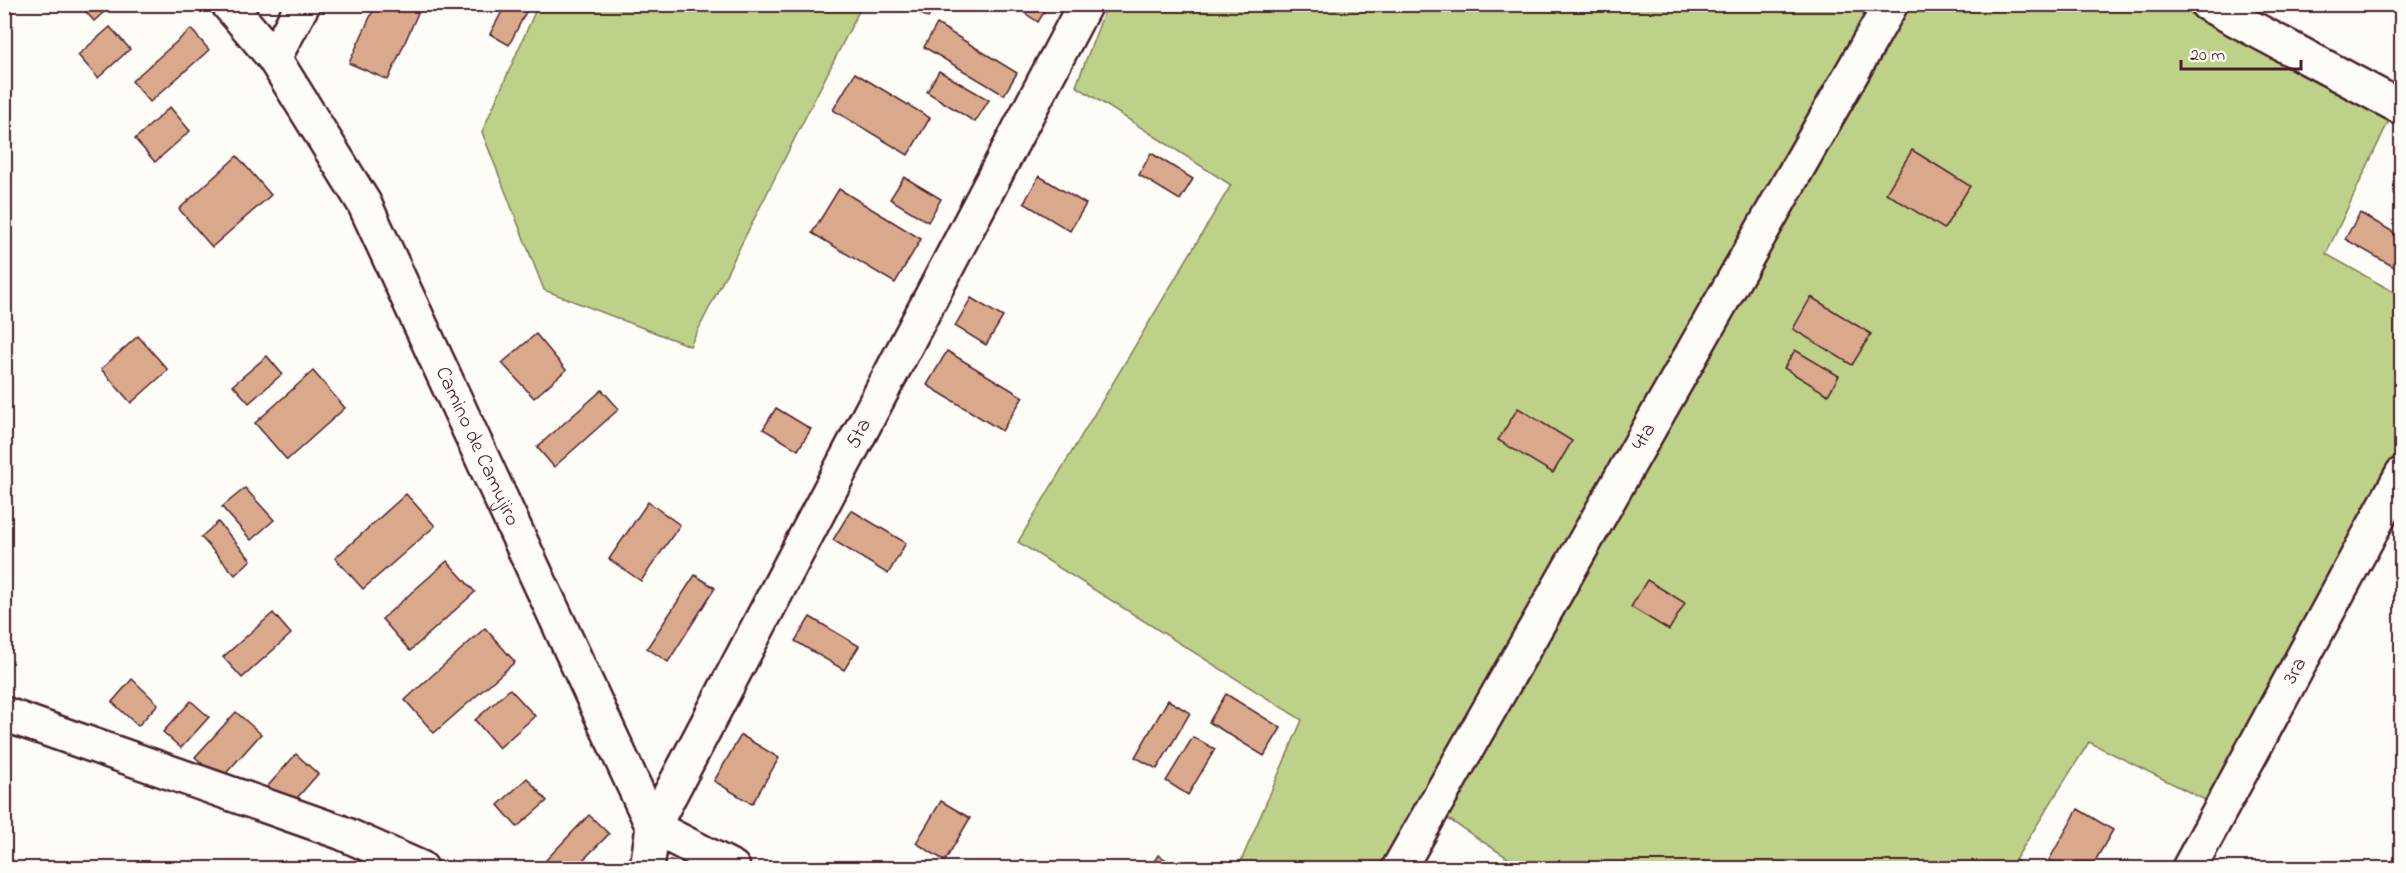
<svg xmlns="http://www.w3.org/2000/svg" width="2406" height="873" font-family="'Indie Flower',sans-serif">
<style>
.garden{fill:#bdd288;stroke:#84785a;stroke-width:1.5}
.building{fill:#daa98c;stroke:#4a1f2b;stroke-width:1.5}
.lines{fill:none;stroke-linecap:round;stroke-linejoin:round}
.street-casing{stroke:#4a1f2b;stroke-width:38}
.secondary-casing{stroke:#4a1f2b;stroke-width:38}
.street{stroke:#fdfcf7;stroke-width:33}
.secondary{stroke:#fdfcf7;stroke-width:33}
.labels{text-anchor:middle;dominant-baseline:central;stroke-width:4.5;stroke-linejoin:round;paint-order:stroke}
.street-label{font-size:21px;fill:#4a1f2b;stroke:#fdfcf7}
</style>
<rect width="100%" height="100%" fill="#fdfcf7"/>
<filter id="ink" filterUnits="userSpaceOnUse"><feTurbulence type="fractalNoise" baseFrequency=".0167" numOctaves="2"/><feDisplacementMap in="SourceGraphic" scale="12" xChannelSelector="R" yChannelSelector="G"/><feConvolveMatrix kernelMatrix="1 2 1 2 8 2 1 2 1" color-interpolation-filters="sRGB"/></filter>
<g filter="url(#ink)">
<g class="garden">
<polygon points="538,5 862,5 690,346 544,290 482,132"/>
<polygon points="1107,5 2185,5 2391,116 2326,254 2401,296 2401,445 2209,802 2089,742 2015,860 2029,868 1523,868 1430,807 1391,868 1238,868 1302,720 1018,542 1231,185 1076,86"/>
</g>
<g class="building">
<polygon points="79,4 113,4 94,21"/>
<polygon points="376,4 422,4 388,80 349,63"/>
<polygon points="506,4 530,4 509,45 490,34"/>
<polygon points="906,4 937,4 928,18"/>
<polygon points="1011,4 1049,4 1038,22"/>
<polygon points="937,24 1017,73 1004,95 924,47"/>
<polygon points="110,27 130,49 98,78 78,55"/>
<polygon points="191,29 209,50 150,102 132,81"/>
<polygon points="939,71 989,100 975,122 927,92"/>
<polygon points="855,73 930,118 908,155 833,110"/>
<polygon points="170,107 190,131 155,162 135,139"/>
<polygon points="1912,150 1970,186 1944,229 1886,193"/>
<polygon points="1151,153 1193,179 1180,200 1139,175"/>
<polygon points="237,156 271,195 212,247 179,209"/>
<polygon points="1039,176 1086,204 1070,231 1024,203"/>
<polygon points="904,177 941,199 928,222 890,199"/>
<polygon points="839,189 921,239 895,283 812,233"/>
<polygon points="2360,213 2402,237 2401,271 2345,239"/>
<polygon points="1811,297 1871,334 1852,365 1793,329"/>
<polygon points="971,298 1003,317 986,345 955,326"/>
<polygon points="536,334 566,370 534,398 502,363"/>
<polygon points="138,336 168,370 131,403 101,369"/>
<polygon points="1795,350 1839,376 1828,395 1784,368"/>
<polygon points="947,351 1023,397 1002,431 927,385"/>
<polygon points="267,356 282,374 249,403 233,385"/>
<polygon points="313,371 345,408 287,460 255,423"/>
<polygon points="602,390 619,409 554,467 537,447"/>
<polygon points="776,408 811,429 798,450 763,429"/>
<polygon points="1518,408 1572,441 1553,473 1498,440"/>
<polygon points="245,488 274,520 251,540 222,507"/>
<polygon points="406,494 435,526 363,589 335,558"/>
<polygon points="648,502 680,525 641,581 609,559"/>
<polygon points="851,510 906,543 888,574 833,540"/>
<polygon points="218,522 251,560 235,575 201,537"/>
<polygon points="447,561 475,592 410,651 382,619"/>
<polygon points="695,575 715,588 668,662 647,648"/>
<polygon points="1647,580 1685,603 1669,630 1631,607"/>
<polygon points="273,613 291,634 242,678 223,657"/>
<polygon points="810,617 859,646 844,670 795,641"/>
<polygon points="485,628 515,662 434,733 405,700"/>
<polygon points="132,679 158,704 138,726 112,702"/>
<polygon points="510,689 535,716 499,748 475,720"/>
<polygon points="1226,694 1281,728 1264,756 1209,722"/>
<polygon points="1168,700 1190,713 1157,769 1135,757"/>
<polygon points="191,701 209,717 181,748 163,732"/>
<polygon points="236,712 261,734 220,780 195,757"/>
<polygon points="741,735 779,758 752,804 714,781"/>
<polygon points="1193,737 1215,749 1188,795 1166,781"/>
<polygon points="296,754 318,774 290,806 268,786"/>
<polygon points="527,778 547,801 517,827 498,805"/>
<polygon points="941,801 970,818 945,861 916,843"/>
<polygon points="2078,809 2113,830 2091,868 2063,868 2049,860"/>
<polygon points="589,815 609,834 575,868 552,868 545,861"/>
<polygon points="1158,855 1180,868 1150,868"/>
</g>
<g class="lines">
<g class="street-casing">
<g id="street">
<polyline points="2207,4 2402,108"/>
<polyline points="274,58 303,4"/>
<polyline points="4,714 340,832 421,868"/>
<path id="s1" d="M653,827l432,-823"/>
<path id="s2" d="M1399,868l492,-864"/>
<path id="s3" d="M2189,868l213,-394"/>
</g>
</g>
<g class="secondary-casing">
<g id="secondary">
<path id="s4" d="M228,4l46,54 90,145 289,624 80,41"/>
<polyline points="647,868 653,827"/>
</g>
</g>
<use href="#street" class="street"/>
<use href="#secondary" class="secondary"/>
</g>
</g>
<g class="labels">
<g class="street-label">
<text stroke="none"><textPath href="#s1" startOffset="444">5ta</textPath></text>
<text stroke="none"><textPath href="#s2" startOffset="496">4ta</textPath></text>
<text stroke="none"><textPath href="#s4" startOffset="510">Camino de Camujiro</textPath></text>
<text stroke="none"><textPath href="#s3" startOffset="224">3ra</textPath></text>
</g>
</g>
<rect width="2406" height="873" fill="none" stroke="#fdfcf7" stroke-width="24"/>
<rect x="12" y="12" width="2382" height="849" fill="none" stroke="#4a1f2b" stroke-width="2" filter="url(#ink)"/>
<path d="M2181 60v9h120v-9" fill="none" stroke="#4a1f2b" stroke-width="3"/>
<text x="2190" y="60" font-size="18" fill="#4a1f2b" stroke="#fdfcf7" stroke-width="4.5" paint-order="stroke">20 m</text>
</svg>
